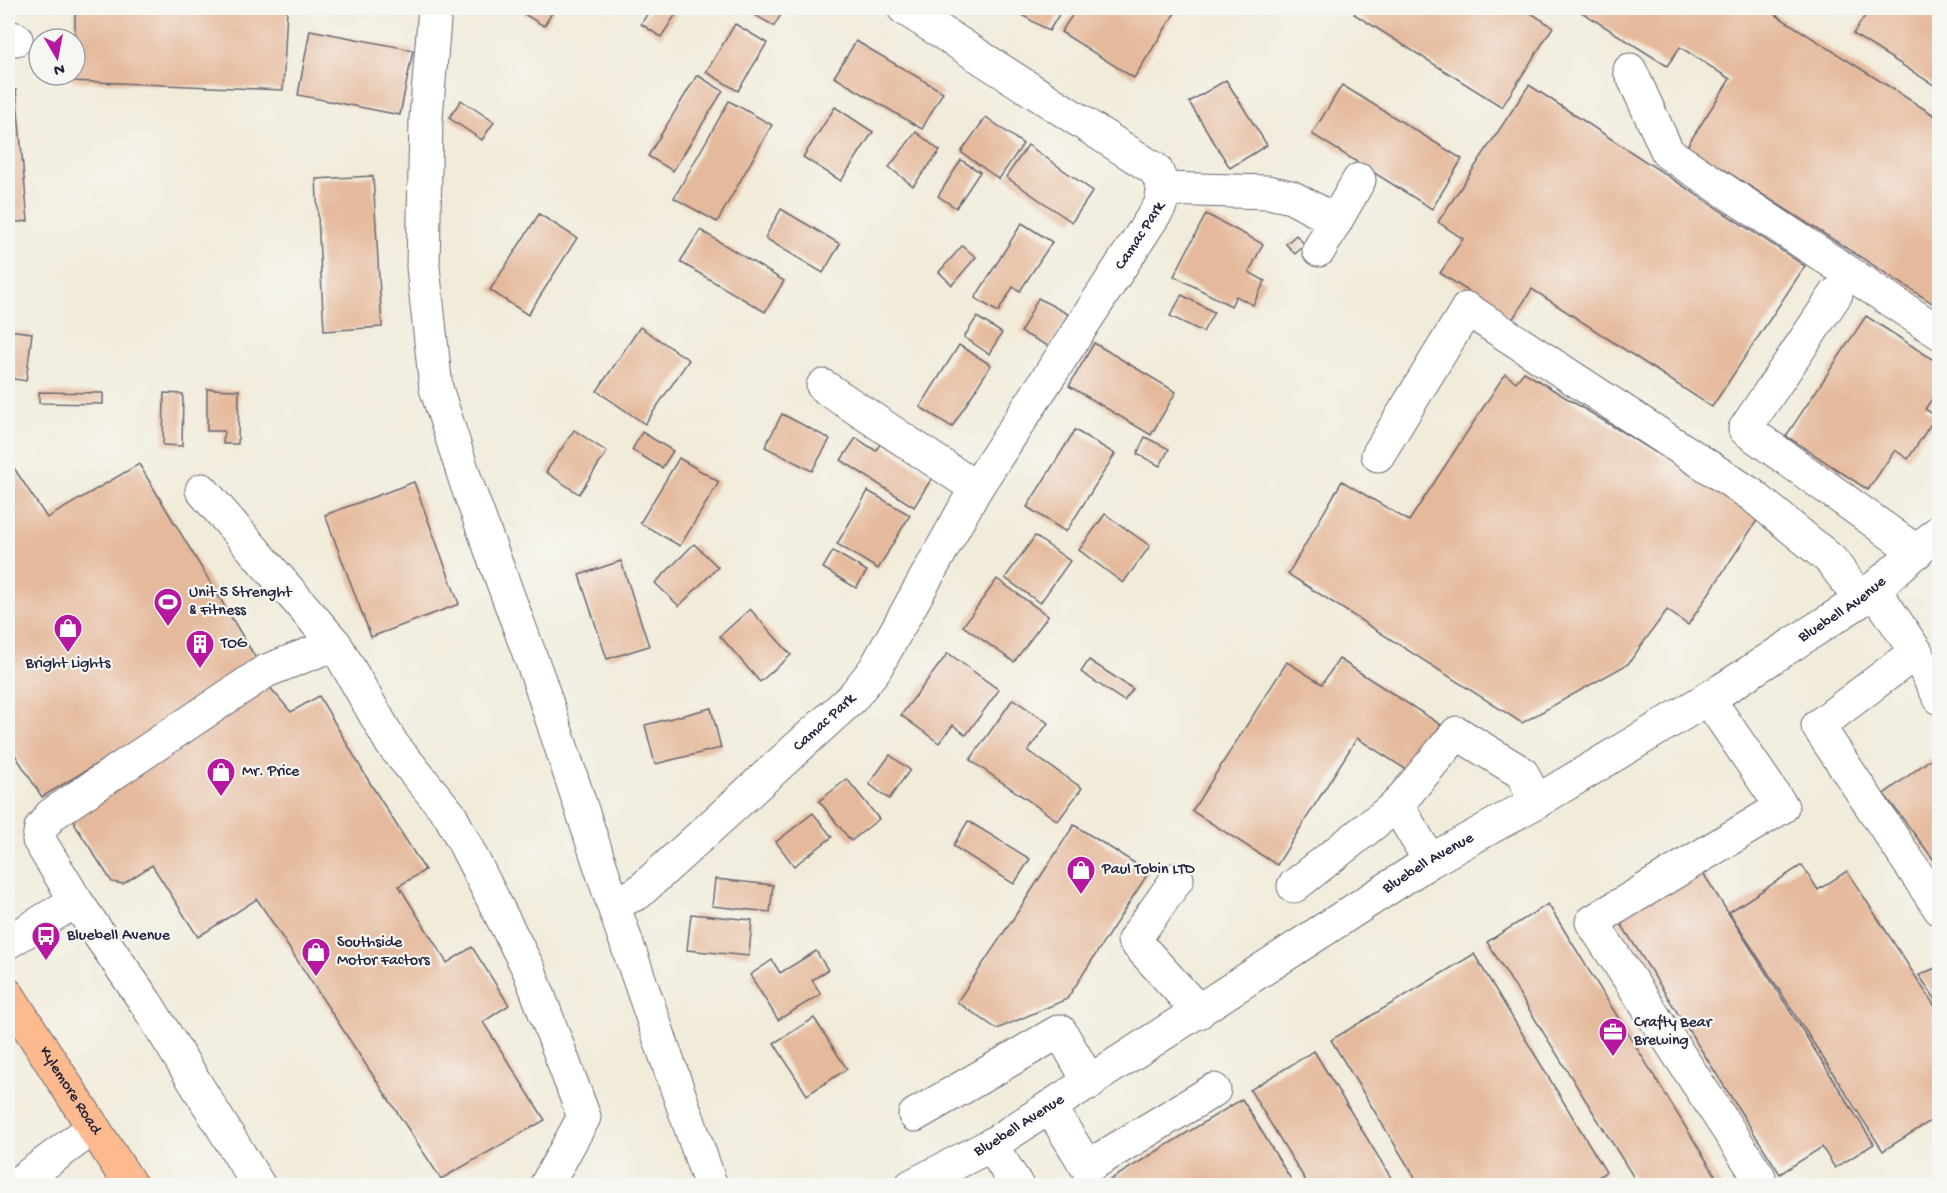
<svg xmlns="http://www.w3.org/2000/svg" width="1947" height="1193" font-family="'Gochi Hand',sans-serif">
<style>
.building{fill:#e5b99b}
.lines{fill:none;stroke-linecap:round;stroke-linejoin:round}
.minor-casing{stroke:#6a6872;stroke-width:35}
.major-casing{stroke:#6a6872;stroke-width:35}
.minor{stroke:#fff;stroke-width:33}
.major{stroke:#fcba8e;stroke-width:33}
.labels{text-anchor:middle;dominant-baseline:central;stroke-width:4.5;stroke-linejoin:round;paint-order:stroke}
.street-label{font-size:16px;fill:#22223b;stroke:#f6f6f2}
.poi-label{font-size:16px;fill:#22223b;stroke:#f6f6f2;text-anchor:start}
</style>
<rect width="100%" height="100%" fill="#f6f6f2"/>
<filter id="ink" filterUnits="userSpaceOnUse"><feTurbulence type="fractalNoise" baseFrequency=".0167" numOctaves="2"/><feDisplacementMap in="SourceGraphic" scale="12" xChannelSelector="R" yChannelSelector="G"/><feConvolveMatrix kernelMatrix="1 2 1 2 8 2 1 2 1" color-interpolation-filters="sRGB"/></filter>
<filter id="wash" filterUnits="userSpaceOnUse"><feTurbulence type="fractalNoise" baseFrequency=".008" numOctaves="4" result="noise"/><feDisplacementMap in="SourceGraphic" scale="24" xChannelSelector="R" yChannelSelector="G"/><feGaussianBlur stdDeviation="1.35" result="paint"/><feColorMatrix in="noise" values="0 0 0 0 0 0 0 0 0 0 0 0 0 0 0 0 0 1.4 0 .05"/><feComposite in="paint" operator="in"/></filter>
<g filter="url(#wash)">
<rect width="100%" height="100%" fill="#f1ebd9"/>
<g id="blocks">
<g class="building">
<polygon points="75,8 287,8 283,90 72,81 72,75 75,75"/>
<polygon points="520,8 555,8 544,26 519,11"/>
<polygon points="651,8 680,8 661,37 641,24"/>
<polygon points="743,8 785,8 774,26"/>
<polygon points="1010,8 1063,8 1049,31"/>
<polygon points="1077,8 1166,8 1175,13 1134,78 1061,32"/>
<polygon points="1358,8 1523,8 1553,27 1502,107 1354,14"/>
<polygon points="1575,8 1765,8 1940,119 1940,308 1687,146 1730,79 1680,47 1667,66"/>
<polygon points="1870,8 1940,8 1940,89 1853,34"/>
<polygon points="735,24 767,43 738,91 706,72"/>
<polygon points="310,30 413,50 400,115 298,95"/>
<polygon points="856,41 943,92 922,129 834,77"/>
<polygon points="697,75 723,91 673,171 648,156"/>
<polygon points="1226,80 1267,145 1230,168 1189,102"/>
<polygon points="1342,85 1462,159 1432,209 1312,134"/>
<polygon points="1529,85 1805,266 1712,407 1532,289 1512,320 1440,273 1463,239 1438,222"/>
<polygon points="8,90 16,90 28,221 8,223"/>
<polygon points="461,100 494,122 482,140 449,118"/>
<polygon points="729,101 772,125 717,222 674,198"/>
<polygon points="835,107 873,132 841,181 803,157"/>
<polygon points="986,117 1023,144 999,179 961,152"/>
<polygon points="916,132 940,151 913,186 889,167"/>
<polygon points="1028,145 1093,191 1072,222 1006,177"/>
<polygon points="961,160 980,172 956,208 938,196"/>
<polygon points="373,176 382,327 324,331 316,179"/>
<polygon points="781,209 840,244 823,273 765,238"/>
<polygon points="539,214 577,238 528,315 490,290"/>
<polygon points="1206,214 1263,244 1249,272 1265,281 1253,305 1236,296 1231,306 1174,276"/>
<polygon points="1022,223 1052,242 1020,291 1013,287 998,312 975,298"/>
<polygon points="700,230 784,281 765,312 680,262"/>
<polygon points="1296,235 1305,245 1295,254 1286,244"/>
<polygon points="962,246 976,257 952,285 939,272"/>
<polygon points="1182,295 1214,312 1203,332 1170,316"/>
<polygon points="1038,298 1068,314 1050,347 1021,332"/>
<polygon points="1866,316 1940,364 1940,388 1925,409 1936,416 1908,459 1895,450 1868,490 1786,436"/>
<polygon points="977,317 1002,333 989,354 964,337"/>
<polygon points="640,327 689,360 645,424 597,391"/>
<polygon points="8,330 32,333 26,381 8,378"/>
<polygon points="1094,343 1176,392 1151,435 1069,386"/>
<polygon points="959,345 991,365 952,427 920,407"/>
<polygon points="1524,372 1760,516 1688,625 1667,610 1628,664 1522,723 1288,574 1342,481 1409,521 1505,374 1516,382"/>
<polygon points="207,389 239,390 238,444 223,444 224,431 207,431"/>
<polygon points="39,392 103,393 103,404 39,403"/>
<polygon points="164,393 183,394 182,446 163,445"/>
<polygon points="782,414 830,439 812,471 765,447"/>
<polygon points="574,430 607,452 579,494 546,472"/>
<polygon points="1075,430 1115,454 1066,532 1027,507"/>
<polygon points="642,432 673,451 662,468 632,450"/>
<polygon points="1145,437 1169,449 1160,466 1137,454"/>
<polygon points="856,438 876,451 880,444 932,478 914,507 841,460"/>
<polygon points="679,458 719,482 680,546 640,523"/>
<polygon points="8,459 47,518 139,464 260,665 42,797 8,744"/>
<polygon points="414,482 459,604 371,637 325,515"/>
<polygon points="868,491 910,515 878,569 837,544"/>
<polygon points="1105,514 1150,546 1123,583 1079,550"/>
<polygon points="1035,536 1070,561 1040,603 1005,578"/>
<polygon points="694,544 718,567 679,606 655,583"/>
<polygon points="833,551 867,571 856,588 823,568"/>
<polygon points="621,561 649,646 607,659 579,575"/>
<polygon points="997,579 1048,616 1014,662 963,626"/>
<polygon points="750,609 791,655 760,682 720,636"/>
<polygon points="948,653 999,690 966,735 953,725 939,743 901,715"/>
<polygon points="1339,659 1441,725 1410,772 1357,738 1277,865 1192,811 1287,662 1322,684"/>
<polygon points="1089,660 1133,689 1124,701 1081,672"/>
<polygon points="268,685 291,712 319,696 370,783 425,870 399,886 447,963 472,947 509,1005 483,1022 545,1120 441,1179 257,899 198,937 152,865 123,884 112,882 75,825 74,811"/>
<polygon points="1013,699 1048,723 1028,751 1082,788 1058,821 970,760"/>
<polygon points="711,708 721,748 655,764 645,725"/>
<polygon points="1940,752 1940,868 1884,794"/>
<polygon points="890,755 910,770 889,799 869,784"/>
<polygon points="847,779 879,819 851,841 819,801"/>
<polygon points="813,813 832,837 794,866 776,842"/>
<polygon points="968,821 1030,859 1014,884 953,846"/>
<polygon points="1074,825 1149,872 1067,999 997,1029 957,1002 1013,919"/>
<polygon points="1698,865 1874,1144 1835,1168 1822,1147 1780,1174 1616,916"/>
<polygon points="1802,865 1818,890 1847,871 1940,1014 1940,1115 1883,1151 1729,912"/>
<polygon points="715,879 773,885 770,912 712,906"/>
<polygon points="1548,904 1722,1186 1639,1186 1487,942"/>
<polygon points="691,914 752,920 749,956 687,950"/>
<polygon points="816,951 828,970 812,980 821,994 778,1020 750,975 772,960 780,973"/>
<polygon points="1474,954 1606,1172 1584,1186 1420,1186 1331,1040"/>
<polygon points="1940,966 1940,1006 1919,975"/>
<polygon points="814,1018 847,1069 807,1095 774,1043"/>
<polygon points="1314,1051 1396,1186 1309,1186 1250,1090"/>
<polygon points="1242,1099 1295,1186 1100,1186"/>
</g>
</g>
</g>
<g filter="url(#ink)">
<use href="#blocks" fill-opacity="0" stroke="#6a6872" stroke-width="1.5"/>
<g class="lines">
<g class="minor-casing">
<g id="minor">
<polyline points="435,8 426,118 423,267 436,388 467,485 539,680 613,904 711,1186"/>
<polyline points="8,37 16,39"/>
<polyline points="1630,70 1668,153 1940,333"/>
<polyline points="1164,189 1268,192 1291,197 1336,221"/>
<polyline points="1319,250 1359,180"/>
<polyline points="1836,294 1745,429 1917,552"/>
<polyline points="823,386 976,488"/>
<polyline points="1378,455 1467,309 1752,495 1831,560 1861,600"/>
<polyline points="202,490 335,644 392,744 450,815 529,970 584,1117 546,1186"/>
<polyline points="1874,589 1916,652 1940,698"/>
<polyline points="1916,652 1818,726 1940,909"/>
<polyline points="1708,698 1782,807 1592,922 1759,1177"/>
<polyline points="1430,861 1397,805 1457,733 1522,773 1536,802"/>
<polyline points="1177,879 1134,940 1199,1012"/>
<polyline points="1294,886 1397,805"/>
<polyline points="76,901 39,840 41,828 51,815 266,671 335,644"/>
<path id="s1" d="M613,904l25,-11 214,-195 23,-29 101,-181 184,-282 4,-17 -8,-19 -252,-162"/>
<polyline points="8,942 76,901 146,1003 259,1186"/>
<polyline points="1050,1107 1087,1167 1214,1090"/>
<polyline points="915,1115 1060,1031 1090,1083"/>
<polyline points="991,1145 1017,1186"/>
<polyline points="14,1186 93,1128"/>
<path id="s2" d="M911,1186l80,-41 439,-284 106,-59 186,-112 139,-90 79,-69"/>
</g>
</g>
<g class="major-casing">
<g id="major">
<path id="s3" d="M8,995l123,191"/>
</g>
</g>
<use href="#minor" class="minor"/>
<use href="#major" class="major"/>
</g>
</g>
<defs>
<g id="stadium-pin" transform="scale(1.5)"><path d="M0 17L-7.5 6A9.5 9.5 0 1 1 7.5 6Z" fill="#b5179e" stroke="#f6f6f2"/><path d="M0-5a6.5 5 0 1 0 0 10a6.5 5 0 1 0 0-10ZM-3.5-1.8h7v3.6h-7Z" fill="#fff"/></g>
<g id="shop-pin" transform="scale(1.5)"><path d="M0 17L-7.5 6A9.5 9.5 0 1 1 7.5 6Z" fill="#b5179e" stroke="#f6f6f2"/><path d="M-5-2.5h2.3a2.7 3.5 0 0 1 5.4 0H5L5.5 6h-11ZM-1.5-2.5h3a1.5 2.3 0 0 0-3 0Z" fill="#fff"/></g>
<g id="building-pin" transform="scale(1.5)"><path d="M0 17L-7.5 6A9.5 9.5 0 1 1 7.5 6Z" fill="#b5179e" stroke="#f6f6f2"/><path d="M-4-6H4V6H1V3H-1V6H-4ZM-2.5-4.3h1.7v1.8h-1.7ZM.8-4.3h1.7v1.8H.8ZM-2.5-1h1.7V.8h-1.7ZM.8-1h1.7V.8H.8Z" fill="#fff"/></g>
<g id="bus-pin" transform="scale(1.5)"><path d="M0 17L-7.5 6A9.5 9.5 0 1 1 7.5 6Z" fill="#b5179e" stroke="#f6f6f2"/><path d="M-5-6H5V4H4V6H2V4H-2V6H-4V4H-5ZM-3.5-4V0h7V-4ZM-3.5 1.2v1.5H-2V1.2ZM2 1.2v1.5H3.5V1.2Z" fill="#fff"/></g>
<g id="office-pin" transform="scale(1.5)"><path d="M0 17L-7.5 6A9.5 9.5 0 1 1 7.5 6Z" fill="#b5179e" stroke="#f6f6f2"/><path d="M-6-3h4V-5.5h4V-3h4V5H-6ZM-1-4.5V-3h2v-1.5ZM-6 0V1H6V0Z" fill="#fff"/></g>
</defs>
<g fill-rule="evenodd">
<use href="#stadium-pin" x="168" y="602"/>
<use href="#shop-pin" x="68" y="628"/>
<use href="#building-pin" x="200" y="644"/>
<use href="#shop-pin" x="221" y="772"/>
<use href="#shop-pin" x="1081" y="870"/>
<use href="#bus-pin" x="46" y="936"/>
<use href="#shop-pin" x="316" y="952"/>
<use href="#office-pin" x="1613" y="1032"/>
</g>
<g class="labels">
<g class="street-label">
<text stroke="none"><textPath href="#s1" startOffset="862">Camac Park</textPath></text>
<text stroke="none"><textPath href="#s2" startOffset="1096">Bluebell Avenue</textPath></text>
<text stroke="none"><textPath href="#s1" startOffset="280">Camac Park</textPath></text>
<text stroke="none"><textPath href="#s2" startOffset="610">Bluebell Avenue</textPath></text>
<text stroke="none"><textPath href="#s3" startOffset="114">Kylemore Road</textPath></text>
<text stroke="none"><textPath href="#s2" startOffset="124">Bluebell Avenue</textPath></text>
</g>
<g class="poi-label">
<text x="189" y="593">Unit 5 Strenght<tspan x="189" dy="18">&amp; Fitness</tspan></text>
<text x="221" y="644">TOG</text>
<text x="68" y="664" text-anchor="middle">Bright Lights</text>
<text x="242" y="772">Mr. Price</text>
<text x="1102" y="870">Paul Tobin LTD</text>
<text x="67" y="936">Bluebell Avenue</text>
<text x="337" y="943">Southside<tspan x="337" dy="18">Motor Factors</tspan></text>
<text x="1634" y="1023">Crafty Bear<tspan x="1634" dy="18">Brewing</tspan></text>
</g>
</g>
<rect width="1947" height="1193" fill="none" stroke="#f6f6f2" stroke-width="30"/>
<g transform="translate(57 57) rotate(170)"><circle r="28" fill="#f6f6f2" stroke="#a1a1a9" stroke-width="1.5"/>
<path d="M0-4.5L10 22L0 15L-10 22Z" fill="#b5179e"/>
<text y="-9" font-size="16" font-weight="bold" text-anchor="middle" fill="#22223b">N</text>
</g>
</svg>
